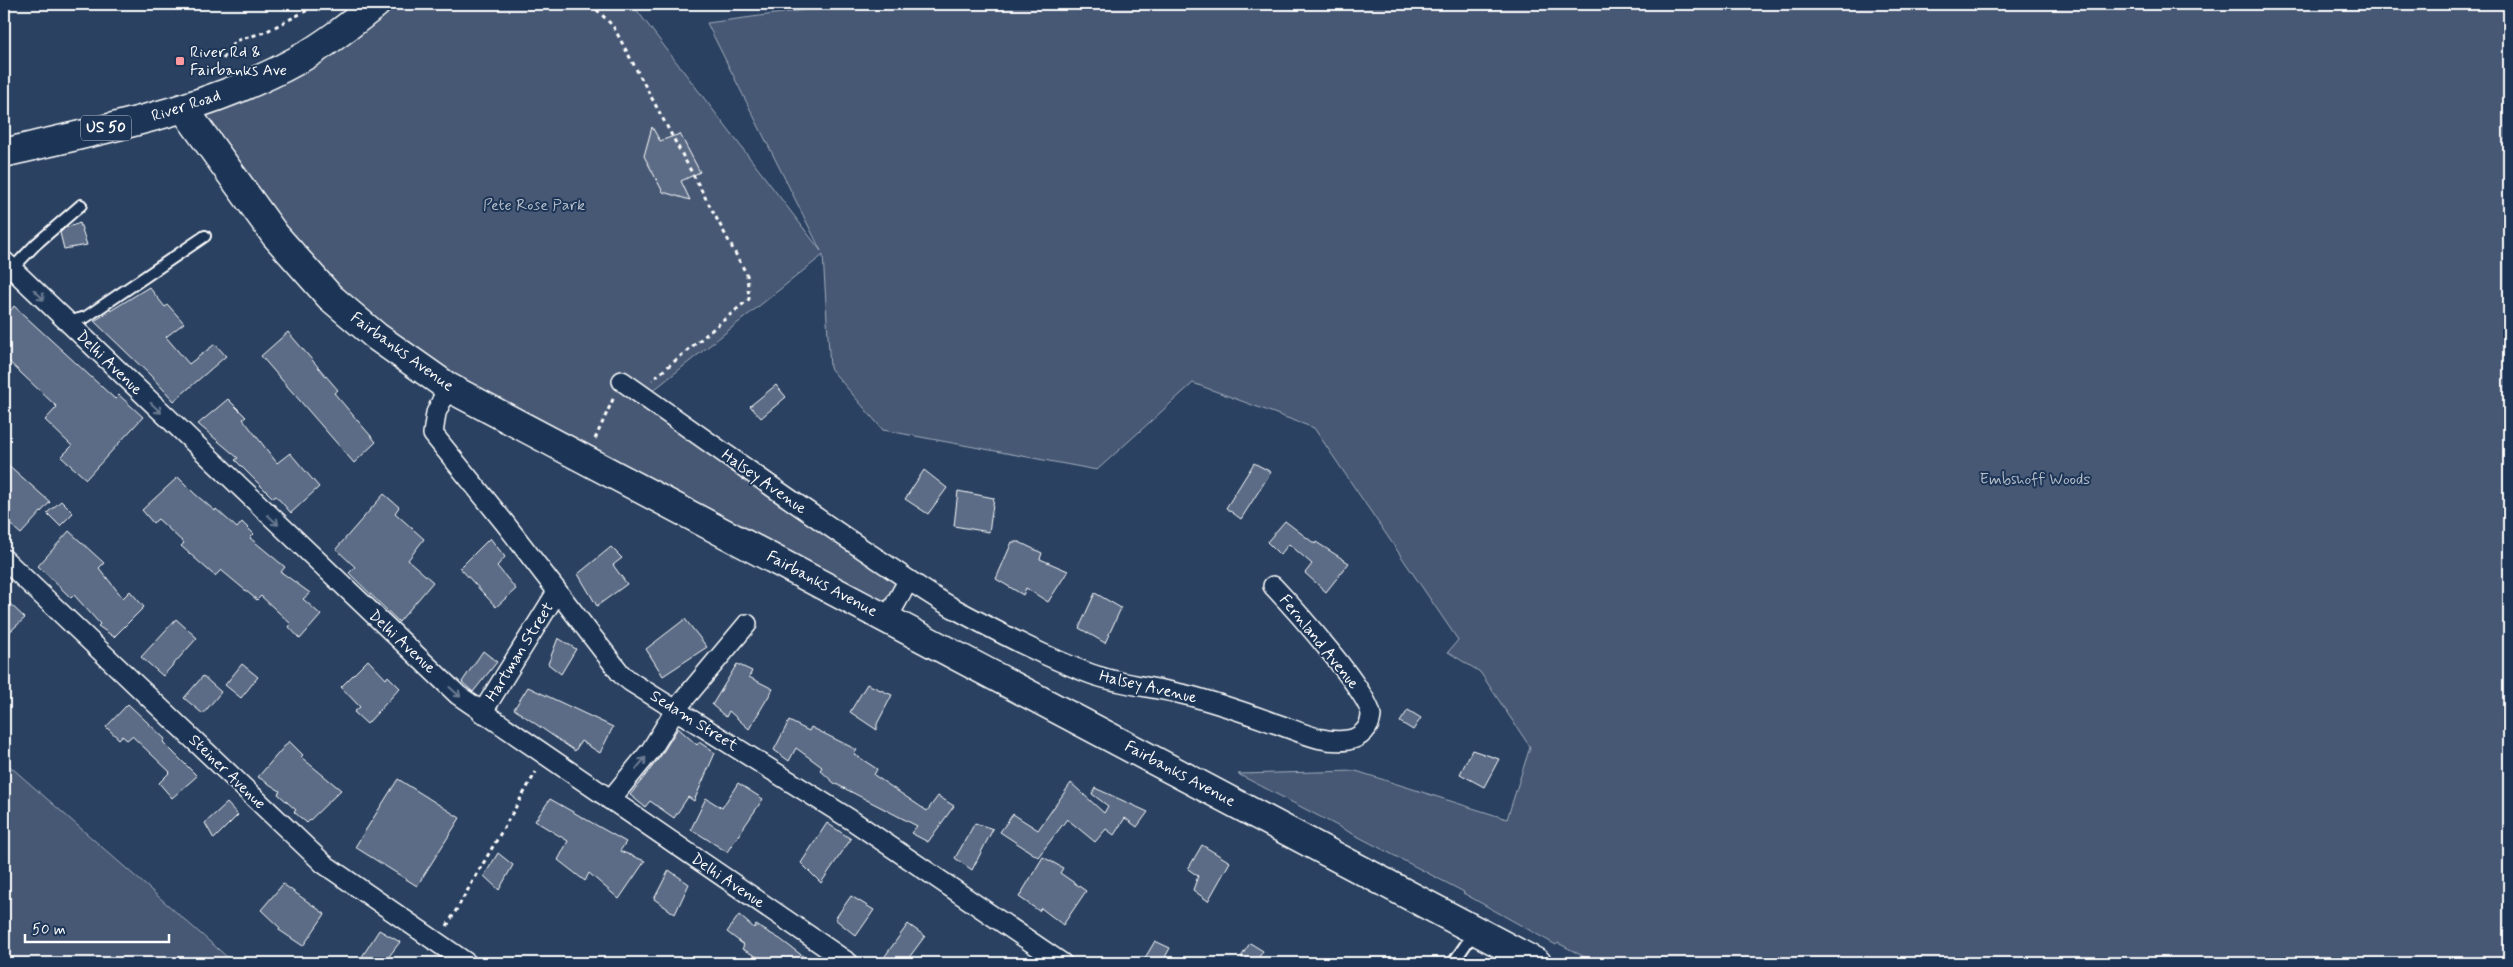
<svg xmlns="http://www.w3.org/2000/svg" width="2513" height="967" font-family="Mynerve,sans-serif">
<style>
.green{fill:#465975;stroke:#a2acba}
.building{fill:#5b6c86;stroke:#fff}
.lines{fill:none;stroke-linecap:round;stroke-linejoin:round}
.lane-casing{stroke:#fff;stroke-width:14}
.street-casing{stroke:#fff;stroke-width:22}
.secondary-casing{stroke:#fff;stroke-width:31}
.primary-casing{stroke:#fff;stroke-width:31}
.path{stroke:#fff;stroke-width:3;stroke-dasharray:4 4;stroke-linecap:butt}
.lane{stroke:#1d3557;stroke-width:10}
.street{stroke:#1d3557;stroke-width:19}
.secondary{stroke:#1d3557;stroke-width:28}
.primary{stroke:#1d3557;stroke-width:28}
.oneway{stroke:#6c7c92}
.poi-dot{fill:#ff9aa2;stroke:#1d3557;stroke-width:2}
.labels{text-anchor:middle;dominant-baseline:central;stroke-width:4;stroke-linejoin:round;paint-order:stroke}
.shield{fill:#1d3557;stroke:#bbc2cd;stroke-width:1}
.shield-label{font-size:15px;font-weight:bold;fill:#fff}
.poi-label{font-size:16px;fill:#fff;stroke:#1d3557;text-anchor:start}
.street-label{font-size:16px;fill:#fff;stroke:#1d3557}
.park-label{font-size:16px;fill:#b5bdc8;stroke:#1d3557}
</style>
<rect width="100%" height="100%" fill="#2a4161"/>
<filter id="ink" filterUnits="userSpaceOnUse"><feTurbulence type="fractalNoise" baseFrequency=".02" numOctaves="2"/><feDisplacementMap in="SourceGraphic" scale="10" xChannelSelector="R" yChannelSelector="G"/><feConvolveMatrix kernelMatrix="1 2 1 2 8 2 1 2 1" color-interpolation-filters="sRGB"/></filter>
<g filter="url(#ink)">
<g class="green">
<polygon points="376,4 632,4 821,251 707,23 850,4 2509,4 2509,963 1596,963 1558,943 1556,945 1463,893 1464,892 1238,774 1356,771 1507,819 1530,747 1480,672 1448,652 1458,640 1314,428 1193,383 1097,470 883,430 830,368 823,255 645,397 908,581 887,619 377,337 184,109"/>
<polygon points="4,761 234,963 4,963"/>
</g>
<g class="building">
<polygon points="652,127 660,141 680,134 700,172 681,181 690,200 663,192 644,156"/>
<polygon points="80,223 87,245 64,249 60,233 65,228"/>
<polygon points="149,287 165,307 168,305 184,323 166,337 189,364 215,344 226,356 174,401 151,376 94,321"/>
<polygon points="14,306 115,399 119,395 143,417 86,479 61,457 72,446 45,420 57,407 4,357 4,319"/>
<polygon points="288,332 338,390 334,393 376,442 354,463 261,356"/>
<polygon points="776,385 786,397 761,418 750,406"/>
<polygon points="228,399 246,417 243,419 277,463 290,453 319,487 291,513 276,496 273,498 235,460 238,458 198,424"/>
<polygon points="4,461 50,502 21,534 4,519"/>
<polygon points="1254,463 1271,472 1241,519 1226,508"/>
<polygon points="924,470 947,488 928,514 905,499"/>
<polygon points="178,477 195,494 215,511 216,509 237,528 242,522 254,534 250,538 285,567 281,572 310,593 303,599 321,615 300,639 289,627 291,624 261,596 257,600 221,570 215,576 181,546 184,543 158,519 153,523 142,510"/>
<polygon points="958,491 994,498 989,532 954,526"/>
<polygon points="384,494 399,507 395,513 424,539 408,560 433,582 399,622 349,573 355,567 336,549"/>
<polygon points="61,501 73,513 60,526 47,513"/>
<polygon points="1285,521 1315,544 1316,542 1349,563 1326,592 1305,573 1312,564 1289,544 1280,555 1267,542"/>
<polygon points="69,531 104,563 99,568 123,598 130,591 144,607 114,637 98,626 100,624 74,595 71,598 38,566"/>
<polygon points="490,538 505,557 497,566 516,589 496,607 460,568"/>
<polygon points="1012,542 1019,542 1042,553 1040,559 1068,571 1048,602 1026,588 1023,595 996,579"/>
<polygon points="611,547 622,558 613,565 627,584 597,606 578,574"/>
<polygon points="1095,593 1121,608 1105,643 1079,628"/>
<polygon points="4,598 25,618 4,637"/>
<polygon points="176,619 197,638 163,676 141,657"/>
<polygon points="685,619 707,647 663,676 646,649"/>
<polygon points="558,638 576,649 561,674 548,664"/>
<polygon points="483,651 497,662 473,692 462,682"/>
<polygon points="368,660 386,679 388,676 400,688 367,724 354,712 360,707 341,687"/>
<polygon points="242,664 258,677 241,698 225,685"/>
<polygon points="737,664 752,671 749,677 773,689 749,729 729,711 726,717 712,705"/>
<polygon points="203,676 221,692 203,714 184,698"/>
<polygon points="867,684 892,695 877,724 877,730 850,712"/>
<polygon points="528,687 613,727 600,753 581,741 575,751 514,709"/>
<polygon points="128,704 165,739 163,742 197,776 172,798 159,783 170,772 132,736 127,740 122,736 119,739 106,727"/>
<polygon points="1408,710 1421,718 1413,730 1400,722"/>
<polygon points="789,721 809,731 811,727 857,750 854,754 877,769 874,775 927,811 938,796 954,806 928,842 911,833 917,826 834,783 820,770 822,767 796,748 789,761 774,750"/>
<polygon points="678,728 697,745 699,742 715,753 694,801 688,797 674,818 650,801 645,807 630,795 660,757"/>
<polygon points="289,741 303,755 301,757 341,790 307,823 294,812 296,810 278,794 280,791 258,777"/>
<polygon points="1472,750 1499,759 1484,787 1460,774"/>
<polygon points="398,779 460,818 417,886 355,847"/>
<polygon points="738,783 763,799 727,852 691,829 706,798 722,808"/>
<polygon points="1071,783 1104,813 1108,806 1092,794 1095,788 1148,812 1137,827 1125,818 1114,835 1106,829 1095,842 1067,819 1038,857 1000,832 1013,814 1038,830"/>
<polygon points="550,799 626,842 620,851 645,861 619,899 589,873 585,881 558,860 568,841 535,821"/>
<polygon points="227,803 238,815 214,839 205,823"/>
<polygon points="827,823 851,839 821,883 801,863"/>
<polygon points="975,823 993,829 972,870 955,858"/>
<polygon points="1202,845 1230,862 1208,901 1193,890 1198,876 1188,869"/>
<polygon points="498,853 513,865 499,890 484,876"/>
<polygon points="1043,857 1063,868 1060,873 1086,891 1063,925 1041,908 1039,911 1019,897"/>
<polygon points="669,870 689,884 675,914 654,899"/>
<polygon points="283,884 325,914 303,946 279,930 280,928 261,910"/>
<polygon points="851,896 874,910 856,936 835,919"/>
<polygon points="739,915 754,928 756,925 780,939 812,963 769,963 742,949 744,945 727,932"/>
<polygon points="908,924 925,936 905,963 880,963"/>
<polygon points="379,930 400,942 384,963 358,963"/>
<polygon points="1155,941 1170,948 1162,963 1142,963"/>
<polygon points="1250,943 1263,951 1255,963 1248,963 1241,957"/>
</g>
<g class="lines">
<g class="lane-casing">
<g id="lane">
<polyline points="12,269 36,244 81,205"/>
<polyline points="67,322 86,317 205,236"/>
<polyline points="1453,963 1475,931"/>
</g>
</g>
<g class="street-casing">
<g id="street">
<polyline points="4,261 458,695 849,963"/>
<path d="M622,381c85,60 170,121 257,179 26,17 50,35 78,50 43,23 88,47 134,64 31,11 64,13 95,21 30,7 60,18 88,28 25,8 47,21 74,17 13,-2 22,-12 23,-24 1,-21 -80,-111 -98,-130"/>
<polyline points="448,387 436,413 433,434 504,522 621,674 631,682 853,821 1062,963"/>
<polyline points="4,559 324,864 467,963"/>
<polyline points="887,619 908,581"/>
<polyline points="482,713 557,592"/>
<polyline points="610,800 651,750 676,709 747,624"/>
</g>
</g>
<g class="secondary-casing">
<polyline id="secondary" points="184,109 275,235 330,297 377,337 448,387 1537,963"/>
</g>
<g class="primary-casing">
<path id="primary" d="M4,153c99,-24 202,-42 292,-92 29,-16 54,-36 80,-57"/>
</g>
<g class="path">
<polyline points="591,4 613,26 747,275 749,299 652,380"/>
<polyline points="223,59 235,41 265,32 306,11 316,4"/>
<polyline points="595,439 614,397"/>
<polyline points="447,926 536,772"/>
</g>
<use href="#lane" class="lane"/>
<use href="#street" class="street"/>
<use href="#secondary" class="secondary"/>
<use href="#primary" class="primary"/>
</g>
<defs><path id="oneway-shaft" d="M-6 0H5M1.5-3L5.5 0L1.5 3" fill="none" stroke-width="1.6" stroke-linecap="round" stroke-linejoin="round" transform="scale(1.25)"/></defs>
<g class="oneway">
<use href="#oneway-shaft" transform="translate(39 295) rotate(44)"/>
<use href="#oneway-shaft" transform="translate(156 408) rotate(44)"/>
<use href="#oneway-shaft" transform="translate(273 520) rotate(43)"/>
<use href="#oneway-shaft" transform="translate(455 692) rotate(42)"/>
<use href="#oneway-shaft" transform="translate(641 763) rotate(-50)"/>
</g>
</g>
<rect class="poi-dot" x="175" y="56" width="10" height="10" rx="2.5"/>
<g class="labels">
<rect class="shield" x="81" y="115.5" width="50" height="25" rx="4"/>
<g class="shield-label">
<text x="106" y="128">US 50</text>
</g>
<g class="poi-label">
<text x="190" y="52">River Rd &amp;<tspan x="190" dy="18">Fairbanks Ave</tspan></text>
</g>
<g class="street-label">
<text transform="translate(186 106) rotate(-18)">River Road</text>
<text transform="translate(402 352) rotate(36)">Fairbanks Avenue</text>
<text transform="translate(109 363) rotate(44)">Delhi Avenue</text>
<text transform="translate(764 482) rotate(35)">Halsey Avenue</text>
<text transform="translate(822 584) rotate(28)">Fairbanks Avenue</text>
<text transform="translate(402 642) rotate(43)">Delhi Avenue</text>
<text transform="translate(1319 642) rotate(51)">Fernland Avenue</text>
<text transform="translate(520 652) rotate(-58)">Hartman Street</text>
<text transform="translate(1148 687) rotate(13)">Halsey Avenue</text>
<text transform="translate(694 721) rotate(32)">Sedam Street</text>
<text transform="translate(227 772) rotate(44)">Steiner Avenue</text>
<text transform="translate(1180 774) rotate(28)">Fairbanks Avenue</text>
<text transform="translate(728 881) rotate(34)">Delhi Avenue</text>
</g>
<g class="park-label">
<text x="534" y="205">Pete Rose Park</text>
<text x="2035" y="479">Embshoff Woods</text>
</g>
</g>
<rect width="2513" height="967" fill="none" stroke="#1d3557" stroke-width="20"/>
<rect x="10" y="10" width="2493" height="947" fill="none" stroke="#fff" stroke-width="2" filter="url(#ink)"/>
<path d="M25 934v8h144v-8" fill="none" stroke="#ffffff" stroke-width="2.5"/>
<text x="32" y="934" font-size="15" fill="#ffffff" stroke="#1d3557" stroke-width="4" paint-order="stroke">50 m</text>
</svg>
